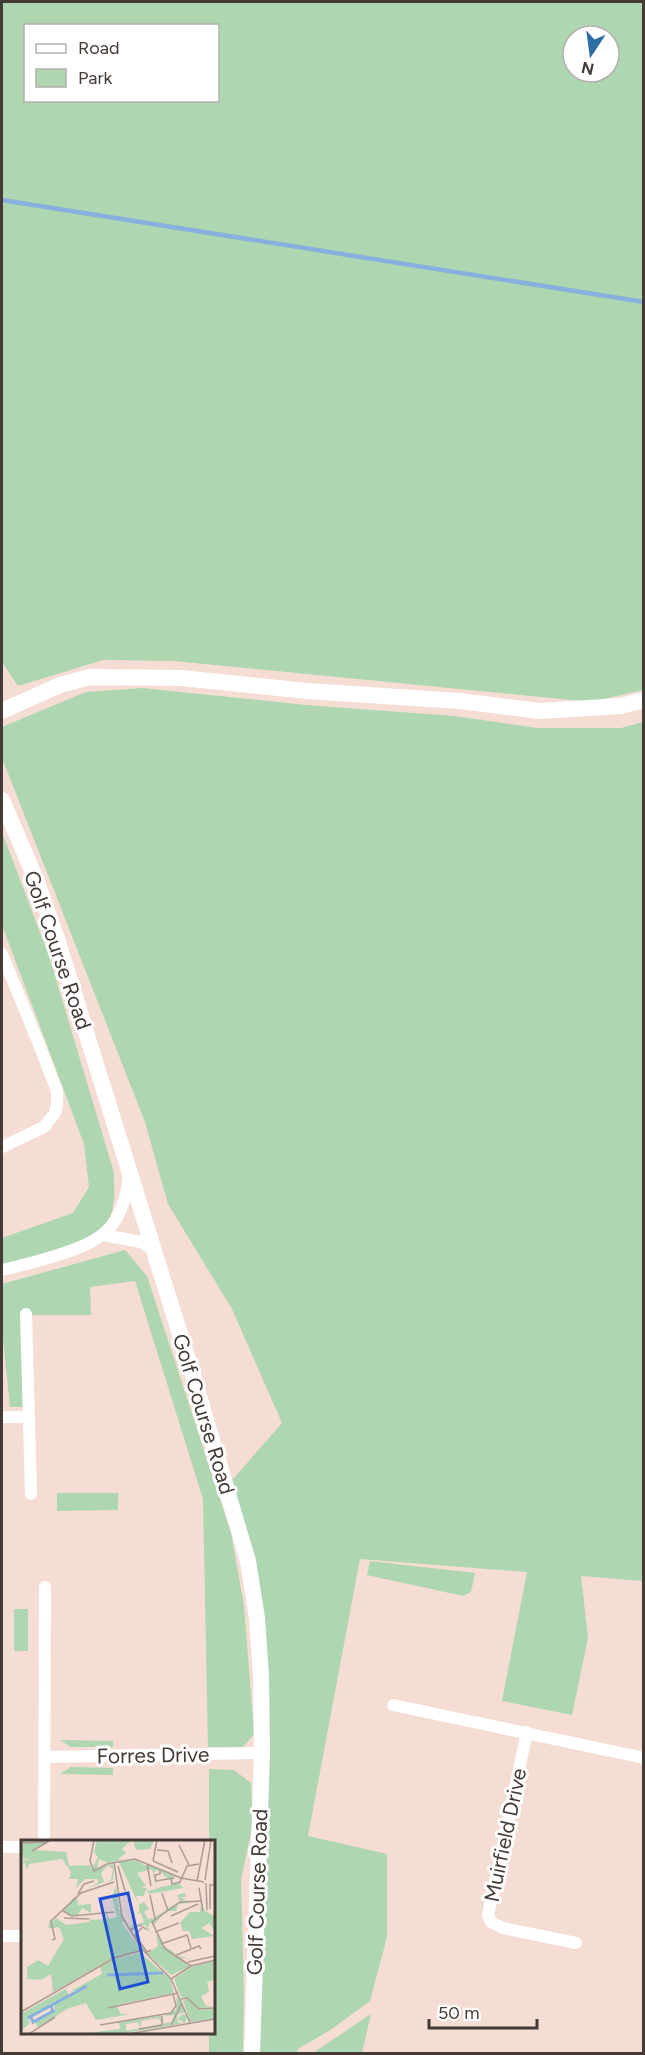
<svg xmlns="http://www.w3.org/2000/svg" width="645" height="2055" font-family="Figtree,sans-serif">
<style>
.green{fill:#add6b1;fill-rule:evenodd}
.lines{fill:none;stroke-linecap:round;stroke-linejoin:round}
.stream{stroke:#88b0de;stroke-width:4.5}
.street{stroke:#fff;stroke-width:12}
.secondary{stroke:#fff;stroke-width:16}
.labels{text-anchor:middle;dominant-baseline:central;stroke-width:6;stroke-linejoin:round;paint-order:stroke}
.street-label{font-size:21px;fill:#443a36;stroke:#fff}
.inset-river{fill:none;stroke:#88b0de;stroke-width:3}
.inset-road{fill:none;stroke:#ae9c94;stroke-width:1.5}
.view{fill:#1d4ed8;fill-opacity:0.15;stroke:#1d4ed8;stroke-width:3}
.inset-edge{fill:none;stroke:#443a36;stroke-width:3}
</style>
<rect width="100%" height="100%" fill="#f5ddd3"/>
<g class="green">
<path d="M2,2h641v688l-52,12 -417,-41 -71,-1 -85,26 -16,-24zM26,26h192v74h-192zM573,36h36v36h-36z"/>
<polygon points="142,688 306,705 454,716 537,728 621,728 643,722 643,1581 581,1576 588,1638 572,1715 502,1701 527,1572 360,1559 308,1836 387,1854 387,1937 370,2001 329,2031 299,2048 296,2053 252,2053 260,1671 227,1486 282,1423 232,1309 168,1204 145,1122 2,758 2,727 86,692"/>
<path d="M2,832l48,127 64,214c0,15 2,31 -5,46 -16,29 -73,40 -104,50l-3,-9v-22l71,-25 16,-26 -5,-43 -82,-219z"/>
<polygon points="125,1250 147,1276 231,1533 244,1606 254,1734 243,1747 208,1747 203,1499 135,1281 90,1287 91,1315 26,1315 28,1407 10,1407 2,1329 2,1284"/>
<polygon points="57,1493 118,1493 118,1510 57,1511"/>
<polygon points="370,1561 475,1573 471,1592 463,1596 367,1575"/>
<rect x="14" y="1609" width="14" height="42"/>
<polygon points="60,1740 113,1741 113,1747 71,1747"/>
<polygon points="71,1767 113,1768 113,1775 60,1774"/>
<polygon points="209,1769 234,1770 251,1783 253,1823 241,1880 244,1993 243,2053 209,2053 209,2033 213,2032 213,1842 209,1842"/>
<polygon points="371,2014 362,2053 313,2053"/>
</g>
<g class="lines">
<polyline class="stream" points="2,200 644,302"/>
<g class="street">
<polyline points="2,954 38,1042 57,1091 57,1105 55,1113 44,1127 2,1147"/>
<polyline points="103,1235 141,1242 153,1250"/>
<path d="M2,1270c18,-4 35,-9 53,-14 48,-15 68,-28 74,-81"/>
<polyline points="26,1314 31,1494"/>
<polyline points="2,1417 28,1417"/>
<polyline points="393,1705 644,1758"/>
<polyline points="527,1732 488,1915 491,1922 503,1928 576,1943"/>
<polyline points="45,1757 262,1753"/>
<polyline points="44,1842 45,1587"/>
<polyline points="2,1847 22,1847"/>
<polyline points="2,1936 22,1936"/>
</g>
<g class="secondary">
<polyline points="2,711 60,685 90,677 182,678 307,691 460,701 540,711 621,706 644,700"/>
<polyline points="2,800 37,882 57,939 193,1376 248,1561 257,1618 261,1676 262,1753 252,2054"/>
</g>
</g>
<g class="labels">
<g class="street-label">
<text transform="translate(58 950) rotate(71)">Golf Course Road</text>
<text transform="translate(204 1414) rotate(73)">Golf Course Road</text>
<text transform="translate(153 1755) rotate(-1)">Forres Drive</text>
<text transform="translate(505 1835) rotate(-78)">Muirfield Drive</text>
<text transform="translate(257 1892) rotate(-88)">Golf Course Road</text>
</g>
</g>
<g transform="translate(21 1840)">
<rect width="194" height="194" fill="#f5ddd3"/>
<path d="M76,0h57l-4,9 -14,1 -3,-9 -5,2 -6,6 4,4 -8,6 4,1 -14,3 -9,-4 -2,9 16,-4 1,4 -1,12 -2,1 -5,1 5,-2 2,-11 -5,-4 -7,8 3,9 -18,7 12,-6v-4h-13l-9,9 2,-9h-9l2,-7 -9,-13 -33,5 -2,6 -2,-7h-4l4,-2 -4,-2 12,2 -12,-4v-14l26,-1 -14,8 33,2 3,14 21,-1 2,4 6,-12 -4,-5zM115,20l10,6 1,-2 29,13 -8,2 -9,-9 -5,2 3,16 22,-5 4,5 -34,6 -2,-3 10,-2 -5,-20 -15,4 9,13 -5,2h6l-4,8h-7l3,9 5,-3 5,7 -5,3 4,7 7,-1 -7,8 3,9 -6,-10h-9l8,-3 -3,-9 -7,1 5,-2v-7l-20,-43zM95,45l3,24 11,19 4,-7 -1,12 15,20 10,-7 -2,-14 7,10 -2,2 14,9 -2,2 19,4 -11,-1 8,9 -18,8 -30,-27 -17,-28 -2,3 19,27 -3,3 -24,4 -61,35 -2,-18 -10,6 -14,-1v-12l11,-7 10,6 16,-27 -5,-12 -5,1h-6l2,-9 3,9 -1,-6 4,-4 10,7 23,-3 2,-6v4l16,-1 -1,-6 4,6 7,-2 -5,-19zM164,53l1,4h-6l6,3 -5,1h20l1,8 12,7v14l-5,-7 -8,5 13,8 -22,3 -3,-8h-6l-3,-8 10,-11h10l1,-10h-4l-19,2 -2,7h-10l-12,14 2,6 -4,-8 3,-6 25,-16 -3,-6zM53,57h3l1,8 13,-1v9l-9,-5 -4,7 -8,1 -7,-5zM120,113l29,26 4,14 -58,12 5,9h10l-35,6 -10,-17 -17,5 -31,19 -3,-4 20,-13 -1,-5 34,-18 -19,5 33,-18 -2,-7 16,-9zM193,121v19l-7,2 2,10 -8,4 5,10 8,1 -16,1 -10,-10 -7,-1 -7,-18 18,-12zM55,143l-10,6 3,6 -41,23 2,5 -9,8v-17zM156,155l8,17 -7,2 -1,6 2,3h5l-6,-4 4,-5 5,2 -2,7 -60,10 -46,1 41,-5 -1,-7 42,-6 2,8 -5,-6 -17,3 -1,7 -2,-6 -12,2v7l46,-9 2,-7 -9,1 11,-6zM167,159l11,11 15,-1v10l-24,3 -7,-22z" fill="#add6b1"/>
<path class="inset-river" d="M86,135l56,-2M10,177l2,5 20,-11 -2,-5M7,178l59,-32"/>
<path class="inset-road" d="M73,0l-4,21 4,10 13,-7 28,-5 46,19 23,4M0,3l26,-1M158,5l10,20M136,10l11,1 4,12M11,11l19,-11M132,21l25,11M132,21l4,-21M93,22l8,55 19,31 30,31 19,44M126,24l4,22M97,26l7,25M139,29v5l-5,1 1,6 18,-3M150,38l1,6 8,-2 7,-16 12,-2M184,40l6,-40M176,41l8,-41M185,43l1,27M178,48l4,23M141,53l6,18M57,54l6,-10 10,-3M129,55l5,24M189,69v-24h4M42,71l9,5 42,-4M150,76l27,-12M43,78l25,1M121,88l-7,7 12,17 4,-2M109,90l10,-5 7,5M134,92l24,-9M31,100l3,-1 -4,-18 30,-28 33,-11M140,104l26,-9 4,13M153,116l25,-10 2,3M167,122l27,-6M170,126l-26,-17 -13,-27 28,-20 22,-1M150,139l20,-13 24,-6M160,159l6,-1 12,11 16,-1M87,168l70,-15M0,172l93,-54 29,-8M79,185l71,-12 5,-7 -3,-12M150,185l11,-22M118,189l23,-4v-9M8,194l26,-17M107,194l87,-15"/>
<path class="view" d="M107,53l20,89 -28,7 -20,-90z"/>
<rect width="194" height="194" class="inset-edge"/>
</g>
<rect width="645" height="2055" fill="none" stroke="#443a36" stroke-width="6"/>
<rect x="24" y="24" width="195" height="78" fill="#ffffff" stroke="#b4b0af" stroke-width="1.5"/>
<rect x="36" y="44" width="30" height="9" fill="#ffffff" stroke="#b4b0af" stroke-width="1.5"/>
<text x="78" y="54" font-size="18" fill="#443a36">Road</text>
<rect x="36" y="69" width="30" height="18" fill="#add6b1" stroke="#b4b0af" stroke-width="1.5"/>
<text x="78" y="84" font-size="18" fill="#443a36">Park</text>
<g transform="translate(591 54) rotate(193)"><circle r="28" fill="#ffffff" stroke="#b4b0af" stroke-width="1.5"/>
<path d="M0-4.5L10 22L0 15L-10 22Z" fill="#2d6da4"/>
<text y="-9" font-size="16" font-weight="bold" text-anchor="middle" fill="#443a36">N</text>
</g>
<path d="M429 2019v9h108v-9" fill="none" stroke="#443a36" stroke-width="3"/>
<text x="438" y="2019" font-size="18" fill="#443a36" stroke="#ffffff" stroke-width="4.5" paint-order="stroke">50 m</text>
</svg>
